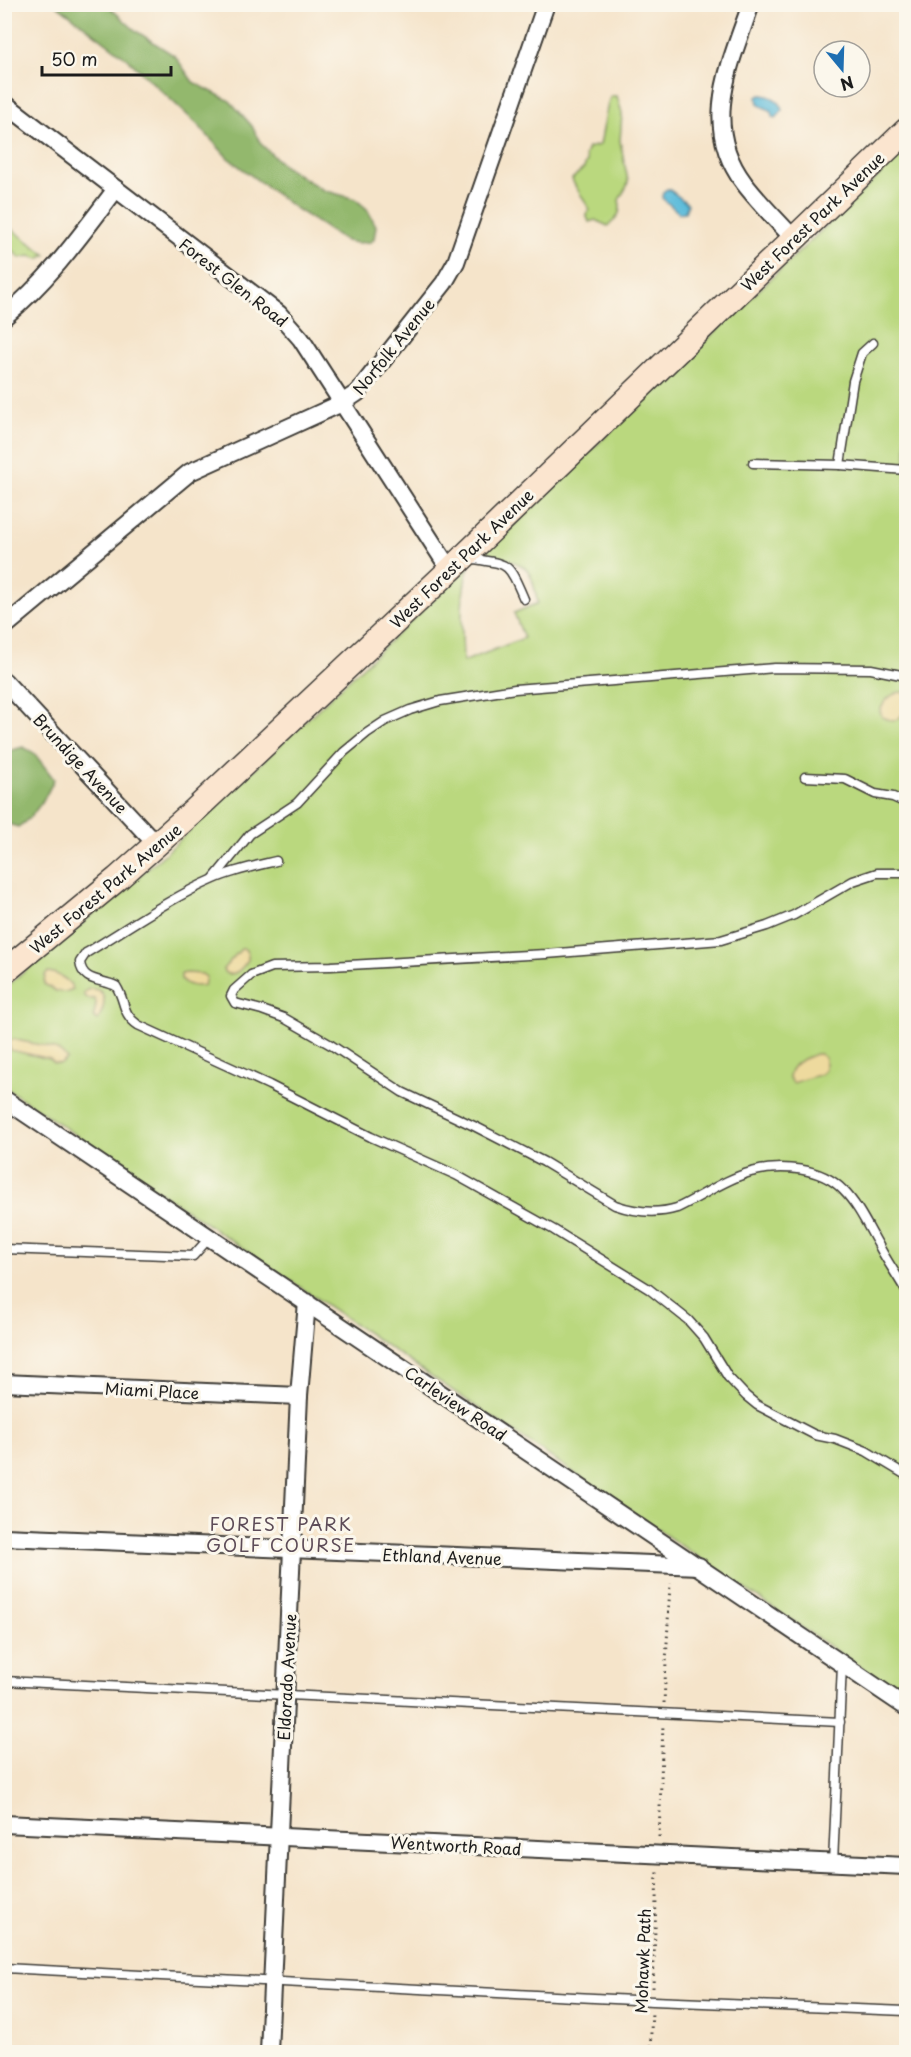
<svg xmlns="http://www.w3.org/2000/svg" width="911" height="2057" font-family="'Playpen Sans',sans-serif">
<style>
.green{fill:#bad87e;stroke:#6b7a4d;stroke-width:1.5}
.forest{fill:#93b86d;stroke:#586a44;stroke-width:1.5}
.sand{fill:#eeda9e;stroke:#857b5d;stroke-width:1.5}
.water{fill:#5cbbda;stroke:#3c6c7b;stroke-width:1.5}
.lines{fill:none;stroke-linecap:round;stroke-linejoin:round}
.service-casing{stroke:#3d3a36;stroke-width:11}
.minor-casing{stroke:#3d3a36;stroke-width:20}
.secondary-casing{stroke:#3d3a36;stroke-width:27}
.path{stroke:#3d3a36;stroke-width:3;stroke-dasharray:1.5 4.5;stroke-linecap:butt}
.service{stroke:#fff;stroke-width:8}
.minor{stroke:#fff;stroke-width:16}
.secondary{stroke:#fbe5cf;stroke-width:24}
.labels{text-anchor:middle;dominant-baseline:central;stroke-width:6;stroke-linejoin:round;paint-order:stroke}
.street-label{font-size:16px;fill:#1c1c1c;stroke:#fbf7ec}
.neighbourhood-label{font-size:18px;letter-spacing:1.5px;fill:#5d4c58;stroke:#fbf7ec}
</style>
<rect width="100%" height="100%" fill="#fbf7ec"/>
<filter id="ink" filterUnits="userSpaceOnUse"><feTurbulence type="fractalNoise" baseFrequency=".0167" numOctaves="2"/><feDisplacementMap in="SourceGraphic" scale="12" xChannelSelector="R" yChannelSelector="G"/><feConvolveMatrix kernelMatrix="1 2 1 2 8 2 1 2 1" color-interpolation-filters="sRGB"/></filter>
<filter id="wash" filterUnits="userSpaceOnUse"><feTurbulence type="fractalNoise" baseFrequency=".008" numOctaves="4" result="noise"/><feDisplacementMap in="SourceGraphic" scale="24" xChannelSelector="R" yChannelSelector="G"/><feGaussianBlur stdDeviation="1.35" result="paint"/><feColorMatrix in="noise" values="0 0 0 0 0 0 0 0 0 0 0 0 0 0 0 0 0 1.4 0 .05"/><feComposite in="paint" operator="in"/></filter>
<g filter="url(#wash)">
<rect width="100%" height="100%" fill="#f5e4ca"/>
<g class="green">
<path d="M611,96h6l5,17 -2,28 8,40 -1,5 -8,14c3,12 -1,18 -11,26l-13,-6 -6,2 -3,-8 3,-4c-3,-11 -13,-19 -17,-31l12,-11 3,-7 -2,-6 3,-7 12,-3 8,-42z"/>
<path d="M906,150v1548l-901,-611v-99l160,-134 304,-288c-10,31 -7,64 -6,96l61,-24 -10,-25 24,-10c-3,-9 -4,-25 -10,-32 -10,-12 -33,-13 -47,-16z"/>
<polygon points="5,224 46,255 39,259 30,256 20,258 9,247 11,234 5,229"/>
</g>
<g class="forest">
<polygon points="57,5 107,5 136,31 175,56 193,82 230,101 252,126 261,144 284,166 323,190 355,199 367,209 376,226 374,239 371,242 357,243 346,241 296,209 228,158 198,125 124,56"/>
<path d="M23,747l11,6 20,26c-7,17 -20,38 -36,48l-13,-4v-71z"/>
</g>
<g class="sand">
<path d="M902,692l4,2c0,13 1,22 -13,27l-11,-4 -2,-6c4,-10 11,-18 22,-19z"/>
<path d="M241,949h4l3,5v6c-6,8 -12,17 -23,13l-2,-4z"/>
<path d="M48,972c9,1 22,8 25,17l-8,3 -9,-1 -12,-7 1,-9z"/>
<path d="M187,973l15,1 4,3 -2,8c-8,2 -18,1 -23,-6v-5z"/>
<path d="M89,989c21,-1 16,18 9,31l-4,-2c-1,-7 4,-12 1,-19h-7l-4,-3v-4z"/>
<path d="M14,1039c16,6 43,4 53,20l-6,5 -7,-1 -4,-4 -40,-9 -1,-8z"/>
<path d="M816,1054h4l5,4v12l-4,4 -28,9 -4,-5c1,-15 14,-19 27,-24z"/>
</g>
<g class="water">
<path d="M760,95c10,0 20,5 23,15l-7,8 -4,-1c0,-10 -9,-8 -14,-13l-1,-7z"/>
<polygon points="667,189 670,190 688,204 685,212 679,213 662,198 663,192"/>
</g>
</g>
<g filter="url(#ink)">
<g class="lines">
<g class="service-casing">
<g id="service">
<polyline points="753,463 840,465 906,470"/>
<polyline points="840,465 853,381 862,353 873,343"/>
<path d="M469,558c41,7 38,2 55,41"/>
<polyline points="805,777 845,779 875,794 893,797 906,803"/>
<path d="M276,861c-21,5 -42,9 -62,18 -42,18 -88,50 -128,74l-6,9c2,20 21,17 36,24 10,15 5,27 22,39l131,60 102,52 85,38 98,55 95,59 39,31 16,18 24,39 18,19 11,9 58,30 20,4 31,12 40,24"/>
<path d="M906,873h-29l-24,8 -59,34 -27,11 -46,14 -175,14 -215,12 -59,1 -21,8 -17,15 -3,6 4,7 27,7 22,8 47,27 71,47 74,35 68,35 71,43c20,7 42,9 62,3 24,-11 48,-29 74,-36 29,-8 70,-5 92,18 15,15 24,35 35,54 8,16 19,31 28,47"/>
<polyline points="214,878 250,834 297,803 344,752 367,733 385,721 410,710 440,701 515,689 775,668 871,669 906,676"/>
<polyline points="4,1249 193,1256 210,1237"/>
<polyline points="4,1681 840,1722"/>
<polyline points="833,1863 842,1665"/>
<polyline points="4,1968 653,2001 906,2011"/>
</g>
</g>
<g class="minor-casing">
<g id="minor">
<path d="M751,4c-21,61 -51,121 -7,179 15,20 33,37 49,55"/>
<polyline points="4,103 279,314 301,339 450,570"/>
<path d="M4,317c45,-37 77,-82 112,-128"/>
<polyline points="4,627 190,472 342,403 357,393 444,283 456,262 546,4"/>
<polyline points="4,681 157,845"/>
<polyline points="4,1099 906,1707"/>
<polyline points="4,1383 299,1396"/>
<polyline points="4,1537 699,1566"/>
<polyline points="4,1824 906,1866"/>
<polyline points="269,2052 299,1396 307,1302"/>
</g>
</g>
<g class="secondary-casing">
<polyline id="secondary" points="4,972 117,879 195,810 450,570 906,131"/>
</g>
<g class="path">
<polyline points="664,1703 670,1583"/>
<polyline points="659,1837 663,1724"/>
<polyline points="653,1988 657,1871"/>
<polyline points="650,2052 652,2012"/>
</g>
<use href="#service" class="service"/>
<use href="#minor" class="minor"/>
<use href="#secondary" class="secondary"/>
</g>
</g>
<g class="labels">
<g class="street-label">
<text transform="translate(812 221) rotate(-44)">West Forest Park Avenue</text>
<text transform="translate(234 282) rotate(38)">Forest Glen Road</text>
<text transform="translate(393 346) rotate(-51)">Norfolk Avenue</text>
<text transform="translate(461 558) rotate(-44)">West Forest Park Avenue</text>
<text transform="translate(81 763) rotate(47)">Brundige Avenue</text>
<text transform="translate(105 888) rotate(-40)">West Forest Park Avenue</text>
<text transform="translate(152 1390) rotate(3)">Miami Place</text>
<text transform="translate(456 1403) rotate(34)">Carleview Road</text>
<text transform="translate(442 1556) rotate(2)">Ethland Avenue</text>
<text transform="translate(286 1677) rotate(-87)">Eldorado Avenue</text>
<text transform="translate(456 1845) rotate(3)">Wentworth Road</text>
<text transform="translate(642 1961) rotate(-88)">Mohawk Path</text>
</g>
<g class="neighbourhood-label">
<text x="281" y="1523">FOREST PARK<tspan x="281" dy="21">GOLF COURSE</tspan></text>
</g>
</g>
<rect width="911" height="2057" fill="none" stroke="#fbf7ec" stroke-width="24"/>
<g transform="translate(842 69) rotate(161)"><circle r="28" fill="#fbf7ec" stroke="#a29f99" stroke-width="1.5"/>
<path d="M0-4.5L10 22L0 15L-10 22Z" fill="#1f6fb2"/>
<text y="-9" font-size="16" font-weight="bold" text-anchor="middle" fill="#1c1c1c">N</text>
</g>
<path d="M42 66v9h129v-9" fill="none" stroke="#1c1c1c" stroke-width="3"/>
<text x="51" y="66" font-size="18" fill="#1c1c1c" stroke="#fbf7ec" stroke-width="4.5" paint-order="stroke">50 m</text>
</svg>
